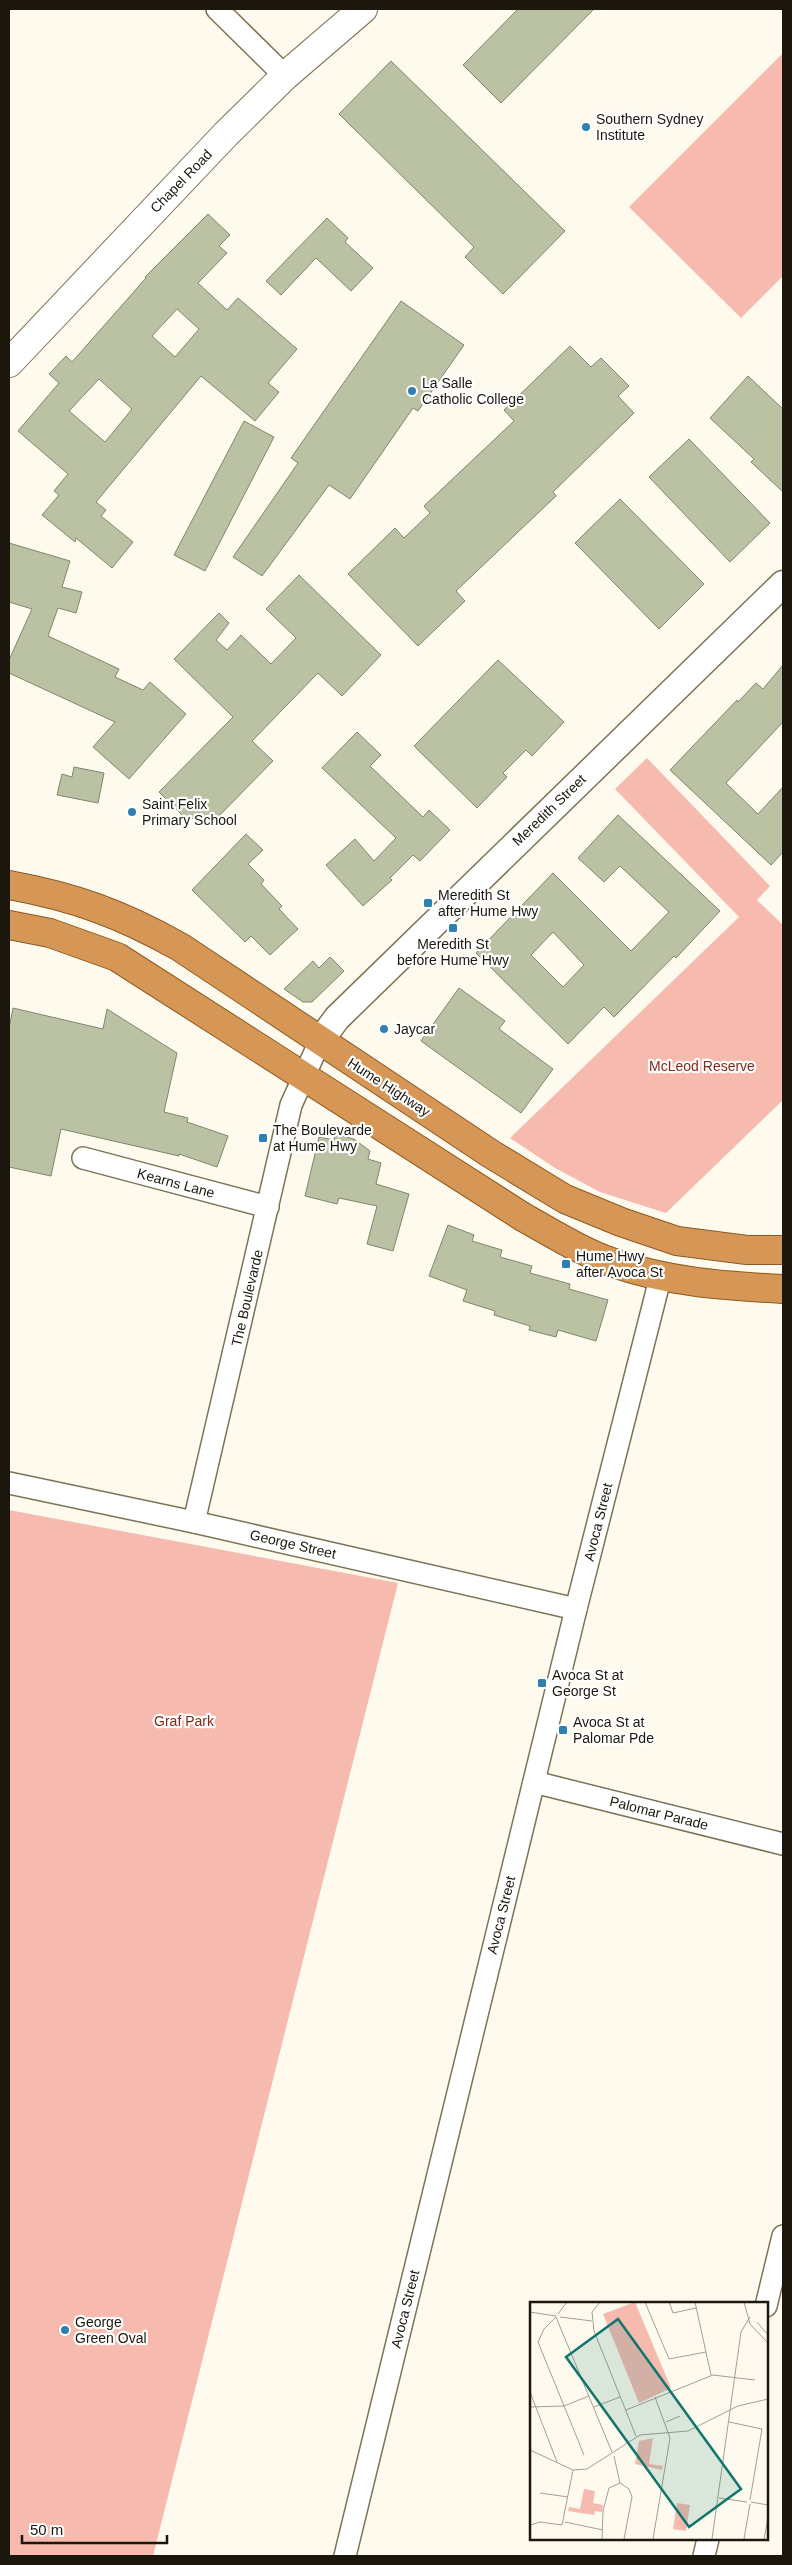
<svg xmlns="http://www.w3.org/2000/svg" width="792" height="2565" font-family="Helvetica,sans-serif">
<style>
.green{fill:#f6baaf}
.building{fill:#bac2a3;stroke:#7f876a;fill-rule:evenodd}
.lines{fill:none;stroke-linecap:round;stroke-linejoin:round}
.minor-casing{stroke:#7d7356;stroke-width:24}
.tertiary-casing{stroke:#7d7356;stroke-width:29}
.secondary-casing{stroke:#7d7356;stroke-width:30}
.trunk-casing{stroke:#8e5921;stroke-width:30}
.minor{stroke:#fff;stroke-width:21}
.tertiary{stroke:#fff;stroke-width:26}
.secondary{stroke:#fff;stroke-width:28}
.trunk{stroke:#d69656;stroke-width:28}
.poi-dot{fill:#2e80b1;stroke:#fff;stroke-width:2}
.labels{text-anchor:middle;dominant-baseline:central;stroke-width:4.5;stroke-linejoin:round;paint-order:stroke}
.poi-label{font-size:14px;fill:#1b170c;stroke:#fff;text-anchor:start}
.street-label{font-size:14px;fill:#1b170c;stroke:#fff}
.park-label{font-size:14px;fill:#882618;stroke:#fff}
.inset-road{fill:none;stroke:#a49f94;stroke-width:1}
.view{fill:#0f766e;fill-opacity:0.15;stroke:#0f766e;stroke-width:2.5}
.inset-edge{fill:none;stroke:#1b170c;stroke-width:2.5}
</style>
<rect width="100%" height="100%" fill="#fffaee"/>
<g class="green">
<polygon points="783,53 783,276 741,318 629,207"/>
<polygon points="647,758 770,886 757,900 783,925 783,1100 666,1213 600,1192 555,1168 510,1138 739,917 615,789"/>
<polygon points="9,1510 398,1583 153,2556 9,2556"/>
</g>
<g class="building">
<polygon points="518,9 594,9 501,103 463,65"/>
<polygon points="391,61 565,231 503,294 465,257 474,247 339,114"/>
<path d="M208,214l22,21 -11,11 8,7 -29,30 29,27 11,-12 59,51 -29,34 11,9 -24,29 -54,-45 -105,126 10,8 -5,6 32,26 -21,26 -36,-30 -1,4 -33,-27 17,-20 -5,-4 14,-17 -50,-43 41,-48 -10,-9 17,-18 6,6 74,-84 -1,-1zM177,309l22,20 -24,28 -23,-21zM99,379l33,30 -27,33 -36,-31z"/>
<polygon points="327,218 348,238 345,242 373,268 351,291 316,258 281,295 266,281"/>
<polygon points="401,301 464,345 418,411 413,408 350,499 329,485 262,576 233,557 298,463 291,458"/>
<polygon points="570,346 591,367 601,358 629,386 618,396 634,413 553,492 556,496 456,591 465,601 418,646 348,574 395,528 404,538 430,513 424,506 514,421 504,410"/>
<polygon points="748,376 783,409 783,492 751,462 754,459 710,418"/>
<polygon points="244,421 274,437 205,571 174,555"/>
<polygon points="689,439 770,523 730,562 649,477"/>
<polygon points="620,499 704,584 659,629 575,543"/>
<polygon points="9,543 70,561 62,587 82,592 76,613 58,608 48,636 119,669 115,677 143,690 150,682 186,714 129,779 93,747 115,722 9,673 9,660 32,609 9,602"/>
<polygon points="299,575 381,655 342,696 318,673 252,741 273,761 211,824 199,812 189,822 159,792 233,717 174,659 219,613 229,623 216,640 227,650 241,635 271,664 296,638 266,609"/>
<polygon points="498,660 564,722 532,756 526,750 503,773 507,777 477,808 414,746"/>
<polygon points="783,665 783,722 726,783 758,814 783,787 783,852 771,865 670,770 737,700 738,702 756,683 763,689"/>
<polygon points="357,732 381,755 370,766 423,817 429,810 450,830 420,861 413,855 390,878 392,880 363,906 326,865 355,839 374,861 396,838 322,768"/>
<polygon points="74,767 104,773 98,803 57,795 62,774 72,777"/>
<path d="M618,815l102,96 -44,47 -2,-2 -60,61 -10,-10 -36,37 -92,-91 77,-80 78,78 38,-39 -49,-46 -16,16 -26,-24zM553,932l31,33 -21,22 -32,-32z"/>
<polygon points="246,834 263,850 248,864 264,880 261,884 282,906 279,909 298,929 270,955 251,936 245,942 192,890"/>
<polygon points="330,957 344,971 312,1002 303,1002 284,989 313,961 319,968"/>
<polygon points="459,988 505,1021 499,1029 553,1069 521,1113 421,1041"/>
<polygon points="13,1008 103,1029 107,1009 177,1053 164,1112 188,1118 187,1122 228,1136 217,1167 179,1154 179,1156 61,1129 51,1176 9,1167 9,1028"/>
<polygon points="335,1134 354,1139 370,1151 368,1159 381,1163 376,1184 409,1194 393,1251 367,1244 377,1206 339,1198 337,1204 305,1196 319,1137 334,1140"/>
<polygon points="448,1225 474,1235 472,1241 502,1250 500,1257 532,1266 530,1273 570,1284 569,1289 608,1300 596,1341 558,1330 556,1337 529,1330 530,1326 494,1315 495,1311 463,1301 467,1290 429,1276"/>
</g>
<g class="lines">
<g class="minor-casing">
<g id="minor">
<polyline points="217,9 285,76"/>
<polyline points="83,1158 268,1207"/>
<polyline points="9,1483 194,1522 576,1609"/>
<polyline points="194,1522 291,1105 320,1041"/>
<polyline points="534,1782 783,1844"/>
<polyline points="766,2306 783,2236"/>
<polyline points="345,2556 576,1609 661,1275"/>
<polyline points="704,2556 708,2539"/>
</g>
</g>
<g class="tertiary-casing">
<polyline id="tertiary" points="320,1041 337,1018 783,584"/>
</g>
<g class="secondary-casing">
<polyline id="secondary" points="9,363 226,134 285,76 363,9"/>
</g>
<g class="trunk-casing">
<g id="trunk">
<path d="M9,885c66,12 112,29 171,62l311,207 74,45 56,23 56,19 70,9h36"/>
<path d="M9,925l41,8 67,24 406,260c29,16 57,34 88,45 55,20 114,24 172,27"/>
</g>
</g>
<use href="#minor" class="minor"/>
<use href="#tertiary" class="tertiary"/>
<use href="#secondary" class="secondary"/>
<use href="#trunk" class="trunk"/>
</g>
<g class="poi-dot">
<circle cx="586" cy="127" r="5"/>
<circle cx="412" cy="391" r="5"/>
<circle cx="132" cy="812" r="5"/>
<rect x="423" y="898" width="10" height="10" rx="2.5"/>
<rect x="448" y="923" width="10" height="10" rx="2.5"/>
<circle cx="384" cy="1029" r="5"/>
<rect x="258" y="1133" width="10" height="10" rx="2.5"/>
<rect x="561" y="1259" width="10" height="10" rx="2.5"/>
<rect x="537" y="1678" width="10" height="10" rx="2.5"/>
<rect x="558" y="1725" width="10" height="10" rx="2.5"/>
<circle cx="65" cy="2330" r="5"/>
</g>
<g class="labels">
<g class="poi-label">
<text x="596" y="119">Southern Sydney<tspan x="596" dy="16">Institute</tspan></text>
<text x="422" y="383">La Salle<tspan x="422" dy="16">Catholic College</tspan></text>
<text x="142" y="804">Saint Felix<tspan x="142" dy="16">Primary School</tspan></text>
<text x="438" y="895">Meredith St<tspan x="438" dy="16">after Hume Hwy</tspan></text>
<text x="453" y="944" text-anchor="middle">Meredith St<tspan x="453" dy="16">before Hume Hwy</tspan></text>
<text x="394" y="1029">Jaycar</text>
<text x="273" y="1130">The Boulevarde<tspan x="273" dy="16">at Hume Hwy</tspan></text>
<text x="576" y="1256">Hume Hwy<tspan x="576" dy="16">after Avoca St</tspan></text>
<text x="552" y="1675">Avoca St at<tspan x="552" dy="16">George St</tspan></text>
<text x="573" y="1722">Avoca St at<tspan x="573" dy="16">Palomar Pde</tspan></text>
<text x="75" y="2322">George<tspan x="75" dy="16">Green Oval</tspan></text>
</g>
<g class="street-label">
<text transform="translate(181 181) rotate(-46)">Chapel Road</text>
<text transform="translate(549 810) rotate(-44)">Meredith Street</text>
<text transform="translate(389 1087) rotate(33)">Hume Highway</text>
<text transform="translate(176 1183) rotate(15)">Kearns Lane</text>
<text transform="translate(247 1298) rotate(-77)">The Boulevarde</text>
<text transform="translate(598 1522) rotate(-76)">Avoca Street</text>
<text transform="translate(293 1544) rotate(13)">George Street</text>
<text transform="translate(659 1813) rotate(14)">Palomar Parade</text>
<text transform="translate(501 1915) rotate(-76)">Avoca Street</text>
<text transform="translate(405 2309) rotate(-76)">Avoca Street</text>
</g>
<g class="park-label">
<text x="702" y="1066">McLeod Reserve</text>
<text x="184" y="1721">Graf Park</text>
</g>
</g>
<g transform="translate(530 2302)">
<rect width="238" height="238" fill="#fffaee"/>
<path d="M105,0l36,86 -32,15 -36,-89zM123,136l-4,26 14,2 -1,4 -27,-6 4,-23zM54,187l11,2 -2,12 10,2 -1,7 -7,-1 -1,4 -26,-4 1,-4 11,2zM147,201l13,2 -4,26 -13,-2z" fill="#f6baaf"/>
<path class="inset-road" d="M70,0l-8,10 2,19 42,105M115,0l24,57 37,-7M139,0l4,11 23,-5M165,0l16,73M214,0l6,22 18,19M0,10l26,4M28,12l9,-12M26,15l-12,12 -6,13 46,113M26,15l56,135M30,15l32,4M227,20l11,13M0,90l27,70M0,105l34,-1 25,-10M64,105l26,-10M96,108l87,-35 42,5M136,120l14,-6M199,120l33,7 -12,71M0,148l43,20 14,-1 53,-34 48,-4 50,-25 30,-7M84,154l6,27M90,181l9,6 3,8 -8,42M10,191l28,4M189,196l28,4M221,200l17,3M35,220l38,8M0,223l10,-3 22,3M32,223l11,-55M72,237l1,-28 6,-23 11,-5M123,237l17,-101 -15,-41M182,237l29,-207 9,-15M214,237l6,-35M234,237l4,-21"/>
<path class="view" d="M88,17l123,170 -52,38 -123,-170z"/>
<rect width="238" height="238" class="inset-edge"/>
</g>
<rect width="792" height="2565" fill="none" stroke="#1b170c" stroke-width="20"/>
<path d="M22 2535v8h145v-8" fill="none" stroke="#1b170c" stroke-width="2.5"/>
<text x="30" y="2535" font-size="15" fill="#1b170c" stroke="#ffffff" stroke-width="4" paint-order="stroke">50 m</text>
</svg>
